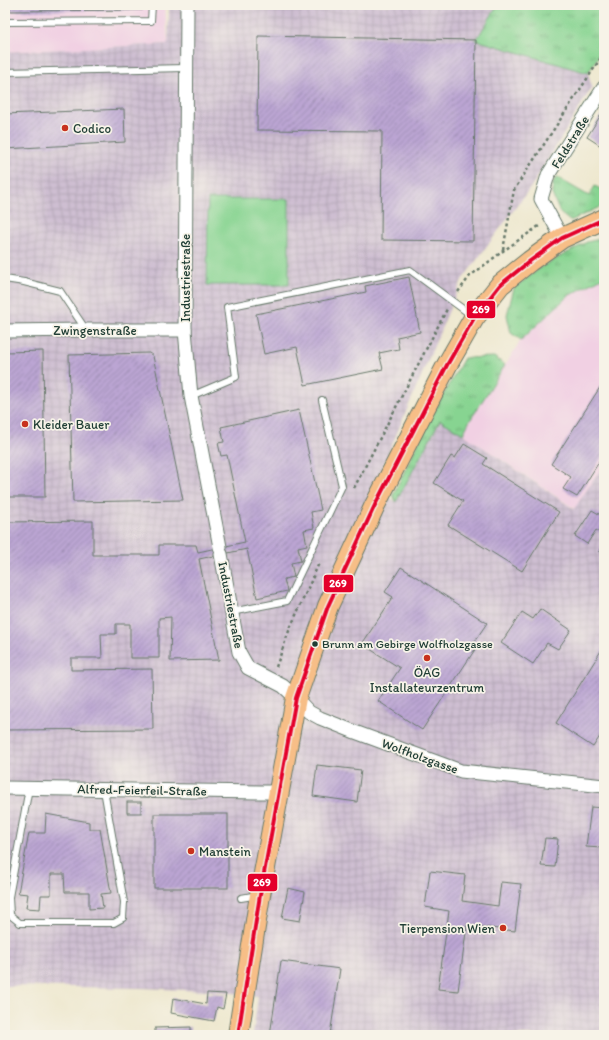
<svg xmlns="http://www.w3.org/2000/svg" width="609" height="1040" font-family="Itim,sans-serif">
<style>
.built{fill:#f1d0e3}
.industrial{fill:url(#industrial-grid)}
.grass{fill:url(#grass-tufts);stroke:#538862}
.pitch{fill:#87d491;stroke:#538862}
.building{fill:url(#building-hatch)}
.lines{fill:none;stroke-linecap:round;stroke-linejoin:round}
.service-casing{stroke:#67796a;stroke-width:8}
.minor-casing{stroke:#67796a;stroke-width:15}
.primary-casing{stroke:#67796a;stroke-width:22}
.path{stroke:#67796a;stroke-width:2.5;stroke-dasharray:3 3;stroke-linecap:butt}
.service{stroke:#fff;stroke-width:6}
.minor{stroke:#fff;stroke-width:13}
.primary{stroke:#f7be87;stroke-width:20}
.bus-1-casing{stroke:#f7f3e8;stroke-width:7}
.bus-1{stroke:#e4002b;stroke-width:4}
.poi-dot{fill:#c8321e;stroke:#f7f3e8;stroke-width:1.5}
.bus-dot{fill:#1f3d34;stroke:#f7f3e8;stroke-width:1.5}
.labels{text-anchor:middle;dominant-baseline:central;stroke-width:3.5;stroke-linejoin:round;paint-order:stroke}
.bus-label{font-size:12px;fill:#1f3d34;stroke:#f7f3e8;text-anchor:start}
.poi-label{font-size:13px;fill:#1f3d34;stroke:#f7f3e8;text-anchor:start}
.street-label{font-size:13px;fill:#1f3d34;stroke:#f7f3e8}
.line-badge{stroke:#f7f3e8;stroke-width:1.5}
.badge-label{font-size:11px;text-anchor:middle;font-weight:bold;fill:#fff}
</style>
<defs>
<pattern id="industrial-grid" width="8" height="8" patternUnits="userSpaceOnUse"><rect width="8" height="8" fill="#cebed1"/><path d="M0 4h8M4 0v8" fill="none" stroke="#b0a4b4"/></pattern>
<pattern id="grass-tufts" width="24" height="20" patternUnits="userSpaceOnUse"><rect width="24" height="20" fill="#87d491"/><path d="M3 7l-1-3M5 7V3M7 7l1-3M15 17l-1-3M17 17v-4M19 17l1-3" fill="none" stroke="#6ead77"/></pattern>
<pattern id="building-hatch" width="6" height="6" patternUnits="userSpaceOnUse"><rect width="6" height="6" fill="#bba5d3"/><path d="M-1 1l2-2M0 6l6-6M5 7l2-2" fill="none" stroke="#9788ac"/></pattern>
</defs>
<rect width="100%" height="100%" fill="#f7f3e8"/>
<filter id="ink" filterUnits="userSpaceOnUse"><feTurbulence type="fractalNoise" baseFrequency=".025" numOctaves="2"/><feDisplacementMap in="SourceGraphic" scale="8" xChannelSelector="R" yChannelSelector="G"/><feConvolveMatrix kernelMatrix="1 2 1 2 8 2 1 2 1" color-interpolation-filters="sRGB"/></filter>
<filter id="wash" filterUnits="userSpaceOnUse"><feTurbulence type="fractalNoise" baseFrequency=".012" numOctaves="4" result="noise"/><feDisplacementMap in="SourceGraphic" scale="16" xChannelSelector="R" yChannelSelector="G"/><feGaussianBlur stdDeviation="0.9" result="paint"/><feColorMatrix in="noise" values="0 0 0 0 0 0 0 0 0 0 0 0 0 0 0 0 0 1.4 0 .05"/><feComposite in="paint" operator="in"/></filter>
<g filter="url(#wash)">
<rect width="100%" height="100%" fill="#eee8cf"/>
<g class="built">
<polygon points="10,5 165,5 168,44 10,52"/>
<polygon points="604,277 604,464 575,509 463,434 469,422 521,340 568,296"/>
</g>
<polygon class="industrial" points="169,5 498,5 476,40 588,73 592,87 533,184 462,280 374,487 396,502 441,419 574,509 604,464 604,1035 253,1035 258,996 225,992 142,988 5,986 5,52 168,44"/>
<g class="grass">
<polygon points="498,5 604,5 604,48 588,73 476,40"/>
<polygon points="557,177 563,181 589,196 595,186 604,191 604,205 570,221 560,213 552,194 553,182"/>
<polygon points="604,238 604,277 568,296 521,340 511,333 507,315 514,288 543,266 587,242"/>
<polygon points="494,357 505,365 469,422 463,434 440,420 396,502 393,495 427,424 464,358"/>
</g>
<polygon class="pitch" points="208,199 289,199 289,285 207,285"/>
<g id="blocks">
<g class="building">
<polygon points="10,5 143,5 143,10 10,11"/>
<polygon points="258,36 476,40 473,241 381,240 382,131 257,130"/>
<polygon points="124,109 125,142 5,149 5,114"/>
<polygon points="604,110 604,148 587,137"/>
<polygon points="409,277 420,332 397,337 399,349 379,353 383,369 305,385 297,347 264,354 256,314 366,292 365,286"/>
<polygon points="43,351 45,497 5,497 5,352"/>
<polygon points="149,353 153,356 183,500 73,502 69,355"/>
<polygon points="604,381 604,454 577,497 563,489 571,477 551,464"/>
<polygon points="299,410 321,510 311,512 314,528 304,530 307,545 298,547 301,561 291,563 294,577 284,579 287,591 257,598 247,549 199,559 219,660 170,661 171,617 159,618 159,658 130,658 130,624 116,624 116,634 101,634 102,658 71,658 71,670 152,669 153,729 5,730 5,522 93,521 93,555 159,555 159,545 196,545 198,552 245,542 227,455 221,456 218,443 224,442 221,427"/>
<polygon points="464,444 487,458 483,464 559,512 522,571 448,525 463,501 434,483 451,456 455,458"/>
<polygon points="592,510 604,517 604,535 596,530 587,544 575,536"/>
<polygon points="604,545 604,555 599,552"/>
<polygon points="401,567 487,623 472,645 476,648 422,730 378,701 400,668 362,644 393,597 385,592"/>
<polygon points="540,609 571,630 558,649 547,643 533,664 501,643 522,612 533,619"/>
<polygon points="604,646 604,730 593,747 556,723"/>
<polygon points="317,765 361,770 357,802 313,796"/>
<rect x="127" y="802" width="14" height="11"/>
<polygon points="591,807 604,808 604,836 602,848 586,847"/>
<polygon points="46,814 89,822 89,829 100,829 111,893 101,894 103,908 89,909 89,892 65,892 64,874 51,874 51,895 41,895 40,909 26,908 28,894 18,893 29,833 45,833"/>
<rect x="154" y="814" width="74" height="74"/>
<polygon points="545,838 558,839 555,867 541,866"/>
<polygon points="430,871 465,875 462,901 498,906 501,882 521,884 515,931 467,925 458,991 438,989 449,911 425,907"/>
<polygon points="288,888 305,892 300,921 282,918"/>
<polygon points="281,961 340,969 330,1035 270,1035"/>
<polygon points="207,993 226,994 223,1009 217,1007 214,1021 171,1013 173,998 206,1004"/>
<polygon points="191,1027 191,1035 155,1035 155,1028"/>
</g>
</g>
</g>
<g filter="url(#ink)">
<use href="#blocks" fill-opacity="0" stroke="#67796a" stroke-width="1"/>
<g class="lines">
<g class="service-casing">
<g id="service">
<polyline points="5,22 151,21 152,5"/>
<polyline points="5,72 186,68"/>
<polyline points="5,279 24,282 60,291 86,330"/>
<polyline points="191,396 236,377 227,307 410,270 471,315"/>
<polyline points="231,612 287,601 342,486 322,400"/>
<polyline points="29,788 9,897 10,915 20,923 114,923 123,918 124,902 104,790"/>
<polyline points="241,898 258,895"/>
</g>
</g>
<g class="minor-casing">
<g id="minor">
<polyline points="187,5 185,330 191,396 220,547"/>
<polyline points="562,238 541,199 548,175 604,87"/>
<polyline points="5,331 86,330 185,330"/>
<polyline points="221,554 239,652 248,668 283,686 296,698 309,712 320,718 355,732 461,771 604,786"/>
<polyline points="5,788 259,792 269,792 279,791"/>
</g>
</g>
<g class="primary-casing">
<polyline id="primary" points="238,1035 260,895 296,698 328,606 375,505 447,365 474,318 500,285 530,261 562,238 604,219"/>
</g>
<g class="path">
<polyline points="503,250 514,190 604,53"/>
<polyline points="458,292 470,276 503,251 539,226"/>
<polyline points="354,488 447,309"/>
<polyline points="276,667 289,631 319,563"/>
</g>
<use href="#service" class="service"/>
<use href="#minor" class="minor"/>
<use href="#primary" class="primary"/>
<g class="bus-1-casing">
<polyline id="bus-1" points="238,1035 260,895 296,698 328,606 375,505 447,365 474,318 500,285 530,261 562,238 604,219"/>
</g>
<use href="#bus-1" class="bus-1"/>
</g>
</g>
<g class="poi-dot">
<circle cx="65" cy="128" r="4"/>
<circle cx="25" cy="424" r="4"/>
<circle cx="427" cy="658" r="4"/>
<circle cx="191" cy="851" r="4"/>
<circle cx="503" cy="928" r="4"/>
</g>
<circle class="bus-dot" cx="315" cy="644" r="3.5"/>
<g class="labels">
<g class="bus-label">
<text x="322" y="644">Brunn am Gebirge Wolfholzgasse</text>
</g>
<g class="poi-label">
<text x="73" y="128">Codico</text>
<text x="33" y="424">Kleider Bauer</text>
<text x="427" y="672" text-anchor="middle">ÖAG<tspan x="427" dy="15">Installateurzentrum</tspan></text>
<text x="199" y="851">Manstein</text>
<text x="495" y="928" text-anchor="end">Tierpension Wien</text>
</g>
<g class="street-label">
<text transform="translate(570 142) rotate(-58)">Feldstraße</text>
<text transform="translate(185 278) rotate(-90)">Industriestraße</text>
<text x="95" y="330">Zwingenstraße</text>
<text transform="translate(231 605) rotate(79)">Industriestraße</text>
<text transform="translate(420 756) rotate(20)">Wolfholzgasse</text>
<text transform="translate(142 790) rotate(1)">Alfred-Feierfeil-Straße</text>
</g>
</g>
<g class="line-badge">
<rect x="466" y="300" width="30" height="19" rx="4" fill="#e4002b"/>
<rect x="323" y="574" width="31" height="19" rx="4" fill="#e4002b"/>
<rect x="247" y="873" width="31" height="19" rx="4" fill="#e4002b"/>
</g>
<g class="badge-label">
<text x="481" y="313">269</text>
<text x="338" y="587">269</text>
<text x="262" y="886">269</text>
</g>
<rect width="609" height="1040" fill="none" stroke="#f7f3e8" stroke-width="20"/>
</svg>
